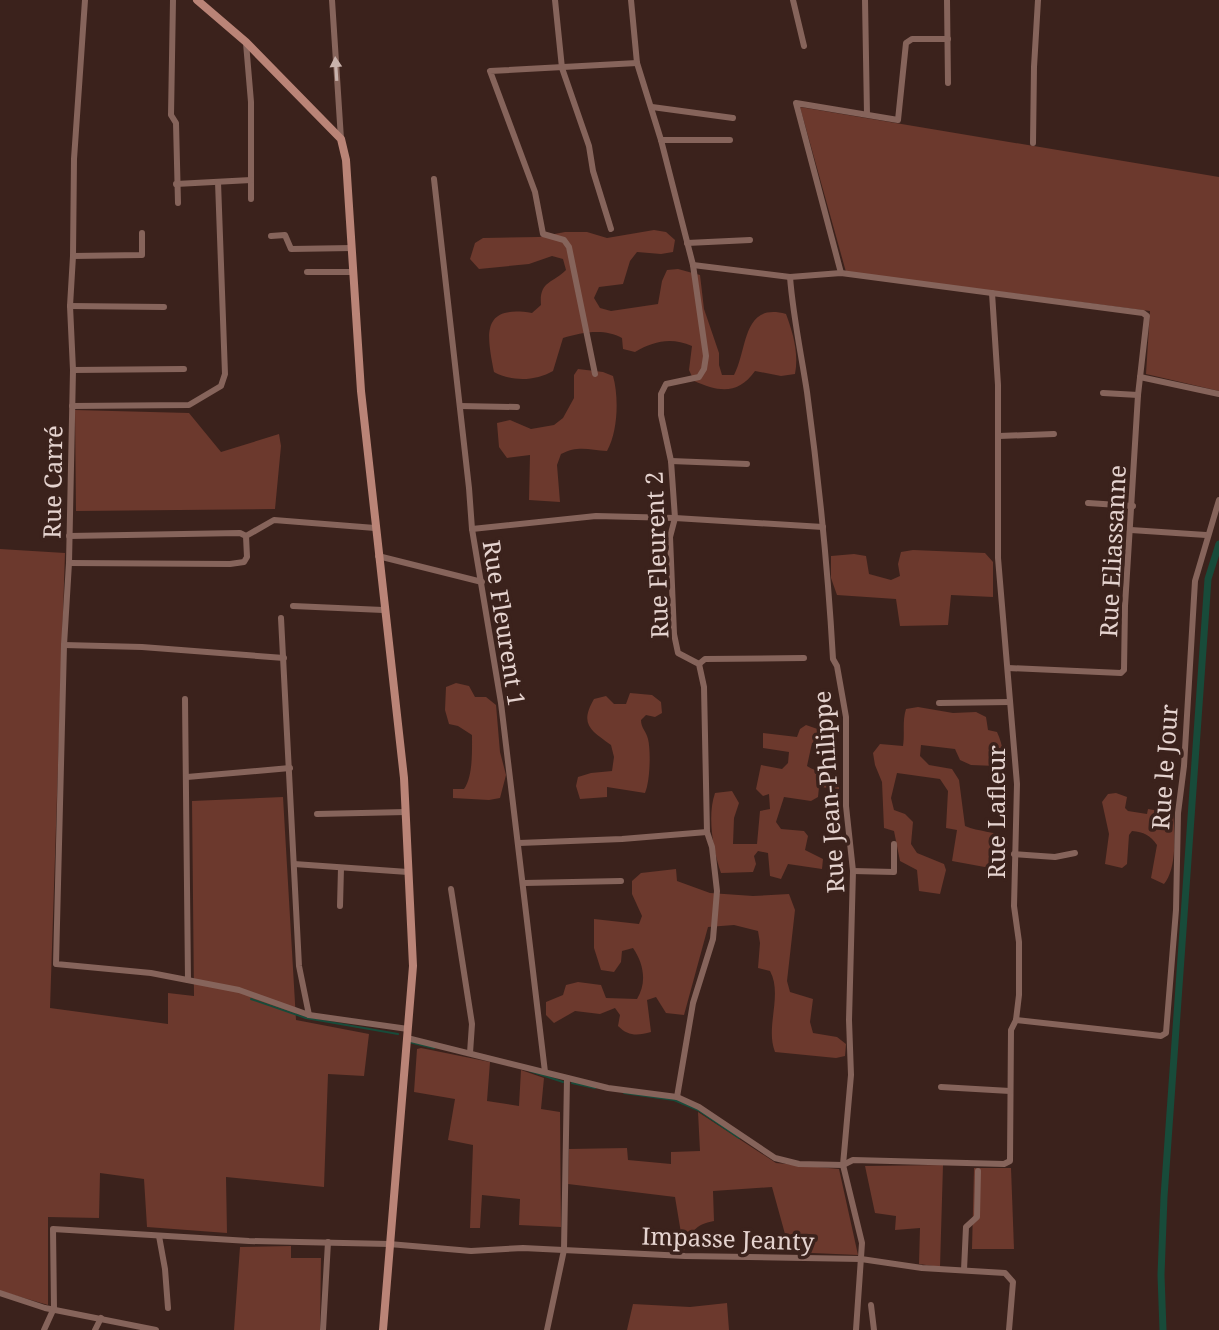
<svg xmlns="http://www.w3.org/2000/svg" width="1219" height="1330" font-family="'Noto Serif',serif">
<style>
.green{fill:#6c392d}
.lines{fill:none;stroke-linecap:round;stroke-linejoin:round}
.stream{stroke:#184b3a;stroke-width:2}
.canal{stroke:#184b3a;stroke-width:7}
.minor{stroke:#86645b;stroke-width:6}
.secondary{stroke:#ba8477;stroke-width:8}
.oneway{fill:#c8b2ac}
.labels{text-anchor:middle;dominant-baseline:central;stroke-width:7;stroke-linejoin:round;paint-order:stroke}
.street-label{font-size:24px;fill:#e5d3cf;stroke:#3b221c}
</style>
<rect width="100%" height="100%" fill="#3b221c"/>
<g class="green">
<polygon points="800,107 1219,177 1219,391 1146,374 1150,311 846,272"/>
<path d="M654,230l12,2 9,8 -2,12 -12,2 -24,-2 -7,9 -7,23 -24,3 -5,11 6,10 11,3 47,-7 4,-23 5,-11 11,-1 22,6 4,34 15,44v12l3,10h12c14,-26 8,-73 52,-61 7,19 13,39 9,60l-14,2 -26,-5c-17,24 -36,21 -61,10l-5,-11 3,-24c-21,-9 -38,-5 -57,6l-12,-3 -1,-11c-17,-10 -40,-6 -59,0l-10,33c-17,10 -41,11 -59,1 -8,-40 -12,-67 38,-59l9,-8c-2,-24 11,-21 25,-35l-3,-11 -11,-3 -23,8 -50,5 -9,-10 5,-16 8,-5 56,-1 26,-5h22l20,6z"/>
<path d="M578,369l25,3 10,4c6,21 5,56 -6,75 -17,-1 -29,-6 -46,3l-4,11 3,37 -31,-2 1,-45 -23,3 -8,-11 -2,-24 13,-3 21,9 23,-4 9,-7 11,-20v-23z"/>
<polygon points="75,410 189,413 221,452 279,434 281,446 275,509 76,511"/>
<polygon points="0,549 65,553 50,1008 168,1024 168,993 194,996 192,801 283,797 296,1020 369,1034 364,1076 328,1074 324,1187 226,1177 227,1233 147,1227 144,1179 100,1173 99,1218 48,1217 48,1305 0,1291"/>
<polygon points="913,550 985,553 993,562 993,597 951,595 948,625 900,626 896,599 837,595 831,578 831,556 854,554 866,556 869,574 891,580 900,576 898,564 901,552"/>
<path d="M456,683l13,3 6,11h11l10,8 4,47 6,23 -6,23 -11,2 -36,-2v-9h11c9,-12 8,-38 8,-54l-14,-9 -9,-2 -4,-14 1,-23z"/>
<path d="M630,693l22,2 9,7 1,11 -7,4 -9,-2 -5,5c0,8 5,11 7,19 3,12 2,43 -3,54l-38,-6v10l-27,2 -4,-13 2,-9 13,-4 21,-2 2,-14 -3,-12c-20,-15 -32,-20 -17,-46l12,-3 8,8h12z"/>
<path d="M918,707l35,6 23,-1 10,5 2,13 9,2c6,14 8,21 -1,34l-25,-1 -11,-5 -5,-11 -34,-4 -1,11 9,9 23,4 7,11 6,46c14,6 29,5 43,12l-2,28 -5,4 -49,-9 5,-31 -11,-2 2,-37 -8,-12 -43,-6 -6,25 3,12 11,4 8,8 -2,22 6,9 27,11 2,6 -6,24 -21,-3 -2,-21 -17,-9 -6,-30 -10,-3 -2,-46 -7,-17 -2,-12 7,-9 23,2c2,-13 -1,-24 3,-37z"/>
<path d="M806,725l23,8 -1,10h-16l-5,23c10,7 20,5 31,11l1,12 -20,-2 -1,10 -7,4 -27,-4 -8,25 5,7 23,2 4,5 -3,14 18,9 -1,10 -34,-5 -7,15 -11,-3 -2,-23 -10,-2 -4,5 2,8 -3,8 -32,1c-8,-23 -14,-57 -6,-80l17,-2 7,12 -5,15 -1,26h24l3,-33 10,-2 -1,-15 -6,2 -7,-7 5,-24 21,4 6,-6 1,-11 -26,-4v-15l34,4 3,-8z"/>
<path d="M1116,793l11,4 -2,11 3,3 19,3 1,-5 25,4c2,20 4,56 -9,71l-13,-6 6,-33c-7,-10 -13,-13 -25,-14l-3,4 -2,29 -5,4 -17,-4 4,-30 -7,-32 6,-8z"/>
<path d="M676,869l1,12 33,12 43,3 36,-2 6,16 -8,71 3,11 23,7 -3,23 3,11 24,4 9,7 -1,12 -9,2 -61,-6c-10,-25 8,-57 -5,-81l-12,-3 2,-25 -2,-12 -24,-6 -26,2 -24,88 -18,-2 -10,-16 -9,3 4,32c-14,4 -23,4 -33,-6l2,-11 -5,-7 -15,6 -25,-3 -21,12 -8,-8v-13l17,-7 3,-10 12,-3 23,3 5,13 31,1c10,-16 7,-35 -4,-51l-11,3 -1,11 -7,10 -13,-2 -7,-22v-29l45,5 3,-8 -10,-22v-13l9,-8z"/>
<polygon points="421,1048 490,1062 487,1101 519,1106 521,1070 544,1078 541,1109 560,1112 561,1227 519,1225 520,1199 482,1195 480,1228 470,1228 473,1145 448,1140 455,1099 414,1092 417,1049"/>
<path d="M698,1112l78,51 63,6 19,86 -68,-3 -18,-65 -59,4 1,30c-19,3 -25,13 -30,30l-9,-54 -107,-13 1,-35 58,-1 1,12 43,4v-12l29,-1z"/>
<polygon points="943,1165 940,1267 919,1264 920,1228 895,1230 896,1216 875,1213 865,1166"/>
<polygon points="974,1168 1011,1168 1014,1249 972,1249"/>
<polygon points="291,1246 291,1258 321,1258 320,1330 234,1330 240,1247"/>
<polygon points="727,1303 729,1330 627,1330 633,1304 690,1307"/>
</g>
<g class="lines">
<g class="stream">
<polyline points="251,999 306,1018 398,1034"/>
<polyline points="409,1042 434,1048"/>
<polyline points="530,1071 563,1082"/>
<polyline points="572,1083 595,1088"/>
<polyline points="624,1093 674,1100 698,1110 739,1138"/>
</g>
<polyline class="canal" points="1163,1330 1161,1275 1164,1197 1208,579 1219,544"/>
<g class="minor">
<polyline points="85,0 74,159 73,256 70,306 73,370 69,563 64,645 56,964 151,973 239,990 309,1015 408,1029"/>
<polyline points="173,0 171,115 176,123 178,203"/>
<polyline points="332,0 341,139"/>
<polyline points="555,0 562,68 589,146 593,171 611,229"/>
<polyline points="631,0 637,63 661,140 693,265 706,356 704,369 699,377 666,384 661,394 661,415 671,461 675,518 670,537 674,634 678,653 699,664 704,687 707,832 712,847 717,891 713,939 693,1003 677,1097"/>
<polyline points="793,0 804,46"/>
<polyline points="865,0 867,114"/>
<polyline points="947,0 948,83"/>
<polyline points="246,43 251,102 251,199"/>
<polyline points="652,107 733,118"/>
<polyline points="661,140 730,140"/>
<polyline points="1033,143 1034,67 1038,0"/>
<polyline points="434,179 469,488 472,529 501,703 545,1072"/>
<polyline points="176,184 251,180"/>
<polyline points="271,236 285,235 291,249 352,248"/>
<polyline points="687,243 750,240"/>
<polyline points="73,256 142,255 142,233"/>
<polyline points="693,265 790,277 841,273 1143,313 1147,316 1138,395 1125,606 1124,670 1121,673 1008,668"/>
<polyline points="307,272 354,272"/>
<polyline points="841,273 796,103 898,120 906,43 912,39 948,39"/>
<path d="M790,277c3,39 11,76 17,115 12,89 21,178 26,267l4,7 9,51v89l7,65 -4,149 2,55 -8,90 19,78 -6,87"/>
<polyline points="70,306 164,307"/>
<polyline points="73,370 184,369"/>
<polyline points="595,374 569,247 564,240 543,234 535,192 490,71 637,63"/>
<polyline points="1140,377 1219,394"/>
<polyline points="1103,393 1138,395"/>
<polyline points="72,406 189,405 221,386 225,374 218,182"/>
<polyline points="460,406 517,407"/>
<polyline points="999,436 1054,434"/>
<polyline points="671,461 747,464"/>
<polyline points="1088,503 1133,506"/>
<polyline points="472,529 596,516 675,518 823,527"/>
<polyline points="1131,530 1206,535"/>
<polyline points="69,536 240,533 246,536 247,557 244,562 230,564 69,563"/>
<polyline points="246,536 274,520 375,528"/>
<polyline points="378,556 482,582"/>
<polyline points="293,606 383,610"/>
<polyline points="281,618 299,966 309,1015"/>
<polyline points="64,645 142,647 284,658"/>
<polyline points="699,664 705,659 804,658"/>
<polyline points="185,699 188,980"/>
<polyline points="939,703 1010,702"/>
<polyline points="187,777 290,768"/>
<polyline points="317,814 406,812"/>
<polyline points="519,843 622,839 707,832"/>
<polyline points="1014,854 1055,857 1075,853"/>
<polyline points="294,864 408,872"/>
<polyline points="853,871 894,872 894,844"/>
<polyline points="524,883 621,881"/>
<polyline points="451,889 472,1024 470,1053"/>
<polyline points="340,906 341,868"/>
<polyline points="1016,1020 1161,1036 1166,1033 1176,910 1178,813 1184,766 1195,581 1219,500"/>
<polyline points="407,1038 608,1088 677,1097 699,1107 775,1158 799,1164 843,1165 853,1160 1004,1164 1010,1161 1011,1030 1016,1020 1019,995 1019,942 1014,906 1017,784 998,558 998,385 992,293"/>
<polyline points="941,1087 1010,1091"/>
<polyline points="159,1236 165,1269 168,1308"/>
<polyline points="964,1270 966,1227 977,1217 978,1171"/>
<polyline points="0,1293 45,1308 156,1330"/>
<polyline points="871,1305 874,1330"/>
<polyline points="44,1330 54,1308 53,1229 249,1241 389,1244 471,1251 523,1248 685,1256 861,1259 922,1268 1005,1273 1013,1282 1009,1330"/>
<polyline points="95,1330 101,1318"/>
<polyline points="323,1330 328,1242"/>
<polyline points="547,1330 564,1250 567,1078"/>
</g>
<polyline class="secondary" points="197,0 246,42 341,139 346,160 361,391 404,778 413,966 383,1330"/>
</g>
<defs><path id="oneway-solid" d="M-6-.8H1V-3.2L6.5 0L1 3.2V.8H-6Z" transform="scale(2)"/></defs>
<use class="oneway" href="#oneway-solid" transform="translate(336 69) rotate(-94)"/>
<g class="labels">
<g class="street-label">
<text transform="translate(52 482) rotate(-89)">Rue Carré</text>
<text transform="translate(1112 551) rotate(-87)">Rue Eliassanne</text>
<text transform="translate(656 555) rotate(-92)">Rue Fleurent 2</text>
<text transform="translate(505 623) rotate(81)">Rue Fleurent 1</text>
<text transform="translate(1164 767) rotate(-86)">Rue le Jour</text>
<text transform="translate(828 792) rotate(-94)">Rue Jean-Philippe</text>
<text transform="translate(995 812) rotate(-90)">Rue Lafleur</text>
<text transform="translate(728 1238) rotate(2)">Impasse Jeanty</text>
</g>
</g>
</svg>
